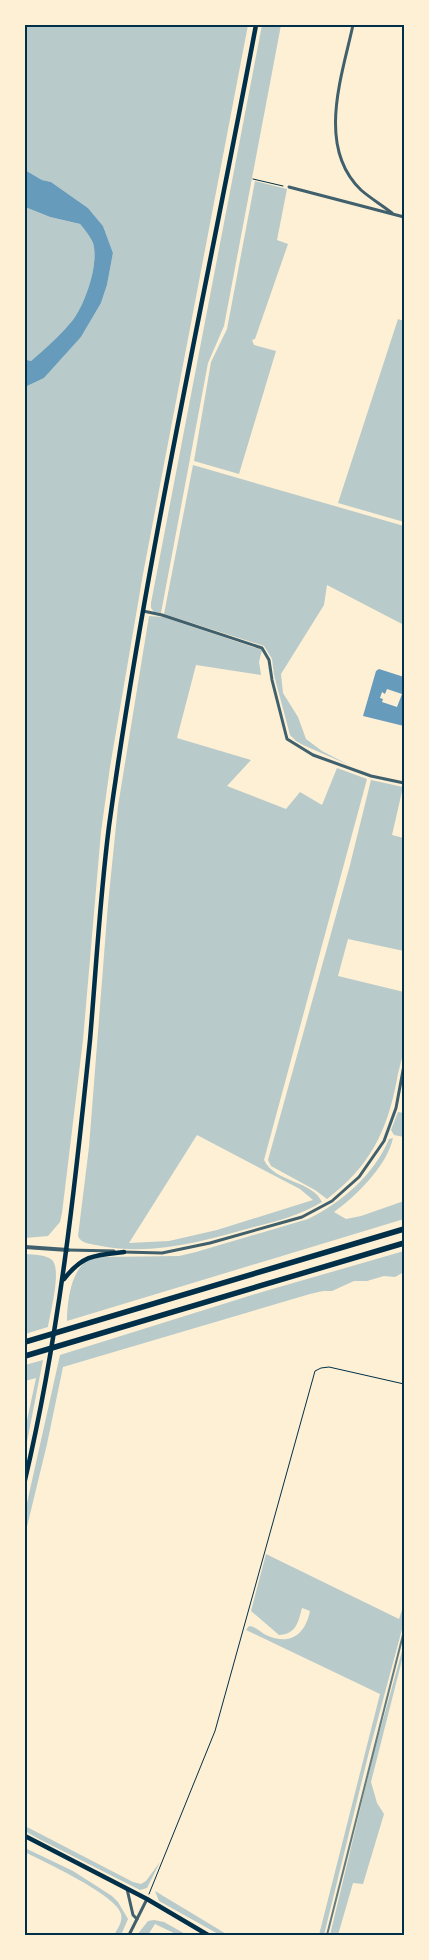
<svg xmlns="http://www.w3.org/2000/svg" width="429" height="1960" font-family="'Archivo Narrow',sans-serif">
<style>
.green{fill:#b9caca;fill-rule:evenodd}
.water{fill:#669bbc;fill-rule:evenodd}
.lines{fill:none;stroke-linecap:round;stroke-linejoin:round}
.path{stroke:#003049;stroke-width:1}
.minor{stroke:#3f606c;stroke-width:3}
.tertiary{stroke:#3f606c;stroke-width:4}
.secondary{stroke:#003049;stroke-width:4.5}
.motorway{stroke:#003049;stroke-width:5.5}
.rail{stroke:#657d81;stroke-width:2}
.neatline{fill:none;stroke:#003049;stroke-width:2}
</style>
<rect width="100%" height="100%" fill="#fdf0d5"/>
<g class="green">
<polygon points="25,25 248,25 143,574 110,767 101,832 83,1040 62,1213 60,1222 48,1236 25,1238 25,387 44,378 81,337 101,303 107,285 113,253 103,226 88,208 51,182 42,180 25,170"/>
<polygon points="262,25 281,25 224,326 208,363 161,613 154,612 151,608 151,603"/>
<polygon points="255,181 287,189 277,240 288,244 255,339 252,340 254,345 276,351 239,474 194,461 211,362 227,329"/>
<path d="M25,207l25,10 30,7c5,6 10,12 13,19 6,21 -7,57 -18,74 -10,14 -31,33 -44,44l-4,-1 -2,-6z"/>
<polygon points="398,319 404,321 404,522 338,503"/>
<polygon points="193,465 404,526 404,625 327,585 324,605 281,674 283,693 298,717 306,739 322,751 349,765 303,745 296,741 290,735 274,675 272,659 264,646 164,614"/>
<path d="M149,616l14,1 99,33 -3,12 2,13 -65,-10 -19,73 74,22 -24,26 59,23 14,-17 22,13 15,-37 30,11 -103,381c11,23 48,20 58,42 -21,13 -45,19 -68,25 -50,14 -101,29 -153,19 -9,-2 -20,-2 -23,-10l11,-89 19,-243 10,-98zM197,1135l103,54 13,11 -96,30 -48,11 -40,2z"/>
<path d="M371,780l32,7 -11,48 12,3v113l-56,-12 -10,37 66,16c0,17 2,36 0,53 -1,12 -5,23 -7,34 -10,53 -27,87 -70,120l-12,-9 -44,-24 -3,-6 82,-295z"/>
<polygon points="398,1112 404,1113 404,1137 394,1135 391,1130"/>
<path d="M393,1138c-6,28 -37,58 -59,74l12,7 15,-3 43,-15v18l-337,102c0,-17 3,-44 16,-57 5,-5 11,-5 18,-7l78,-1 17,-4 112,-33c34,-17 66,-44 81,-80z"/>
<polygon points="404,1251 404,1272 395,1277 384,1276 367,1281 354,1281 332,1291 323,1291 310,1294 63,1367 47,1444 25,1535 25,1512 60,1355 262,1292"/>
<path d="M25,1254c9,1 20,0 27,6 10,9 -2,54 -4,67l-23,7z"/>
<polygon points="43,1360 25,1452 25,1430 36,1378 25,1381 25,1365"/>
<path d="M266,1554l133,65 5,-15v18l-35,130 -45,183h-5l61,-241 -134,-64 3,-4c6,0 11,6 17,9 24,11 39,0 44,-24l-8,-3c-4,15 -6,26 -23,27l-28,-24z"/>
<polygon points="404,1644 404,1652 371,1782 377,1803 384,1814 363,1884 353,1883 338,1935 330,1935 374,1752"/>
<polygon points="25,1826 133,1882 141,1884 146,1881 160,1862 147,1888 140,1890 39,1839 25,1831"/>
<path d="M25,1848l48,23 39,25 6,6 10,17 -7,16h-7c4,-7 9,-14 7,-21 -4,-19 -77,-52 -96,-62z"/>
<polygon points="155,1891 228,1935 220,1935 159,1901"/>
<polygon points="154,1920 164,1922 187,1935 178,1935 155,1924 148,1935 137,1935 148,1921"/>
</g>
<g class="water">
<path d="M25,170l17,10 9,2 37,26 15,18 10,27 -6,32 -6,18 -20,34 -37,41 -19,9v-33l2,6 4,1c13,-11 34,-30 44,-44 11,-17 24,-53 18,-74 -3,-7 -8,-13 -13,-19l-30,-7 -25,-10z"/>
<path d="M379,669l25,8v49l-41,-10 13,-45zM387,689l15,5 -5,13 -15,-5 1,-3 -3,-1 2,-6 3,2z"/>
</g>
<g class="lines">
<g class="path">
<polyline points="253,179 283,186"/>
<polyline points="149,1894 215,1731 315,1371 321,1368 329,1367 404,1384"/>
</g>
<g class="minor">
<path d="M353,25c-11,51 -37,122 8,165 9,8 21,15 31,23"/>
<polyline points="289,187 404,217"/>
<polyline points="143,611 162,615 262,648 269,660 272,680 287,739 313,755 371,776 404,783"/>
<polyline points="68,1250 114,1251"/>
<polyline points="123,1252 162,1253 210,1243 302,1217 332,1201 359,1177 384,1141 396,1108 404,1065"/>
<polyline points="127,1889 133,1915 137,1919"/>
<polyline points="129,1935 147,1899"/>
</g>
<polyline class="tertiary" points="25,1247 68,1250"/>
<g class="secondary">
<path d="M64,1279c19,-24 30,-24 60,-27"/>
<path d="M25,1480c34,-145 50,-292 65,-440 6,-71 10,-143 19,-214 37,-269 97,-534 147,-801"/>
<polyline points="25,1836 147,1899 208,1935"/>
</g>
<g class="motorway">
<polyline points="25,1342 404,1229"/>
<polyline points="25,1356 404,1243"/>
</g>
<polyline class="rail" points="327,1935 404,1631"/>
</g>
<rect width="429" height="1960" fill="none" stroke="#fdf0d5" stroke-width="52"/>
<rect x="26" y="26" width="377" height="1908" class="neatline"/>
</svg>
